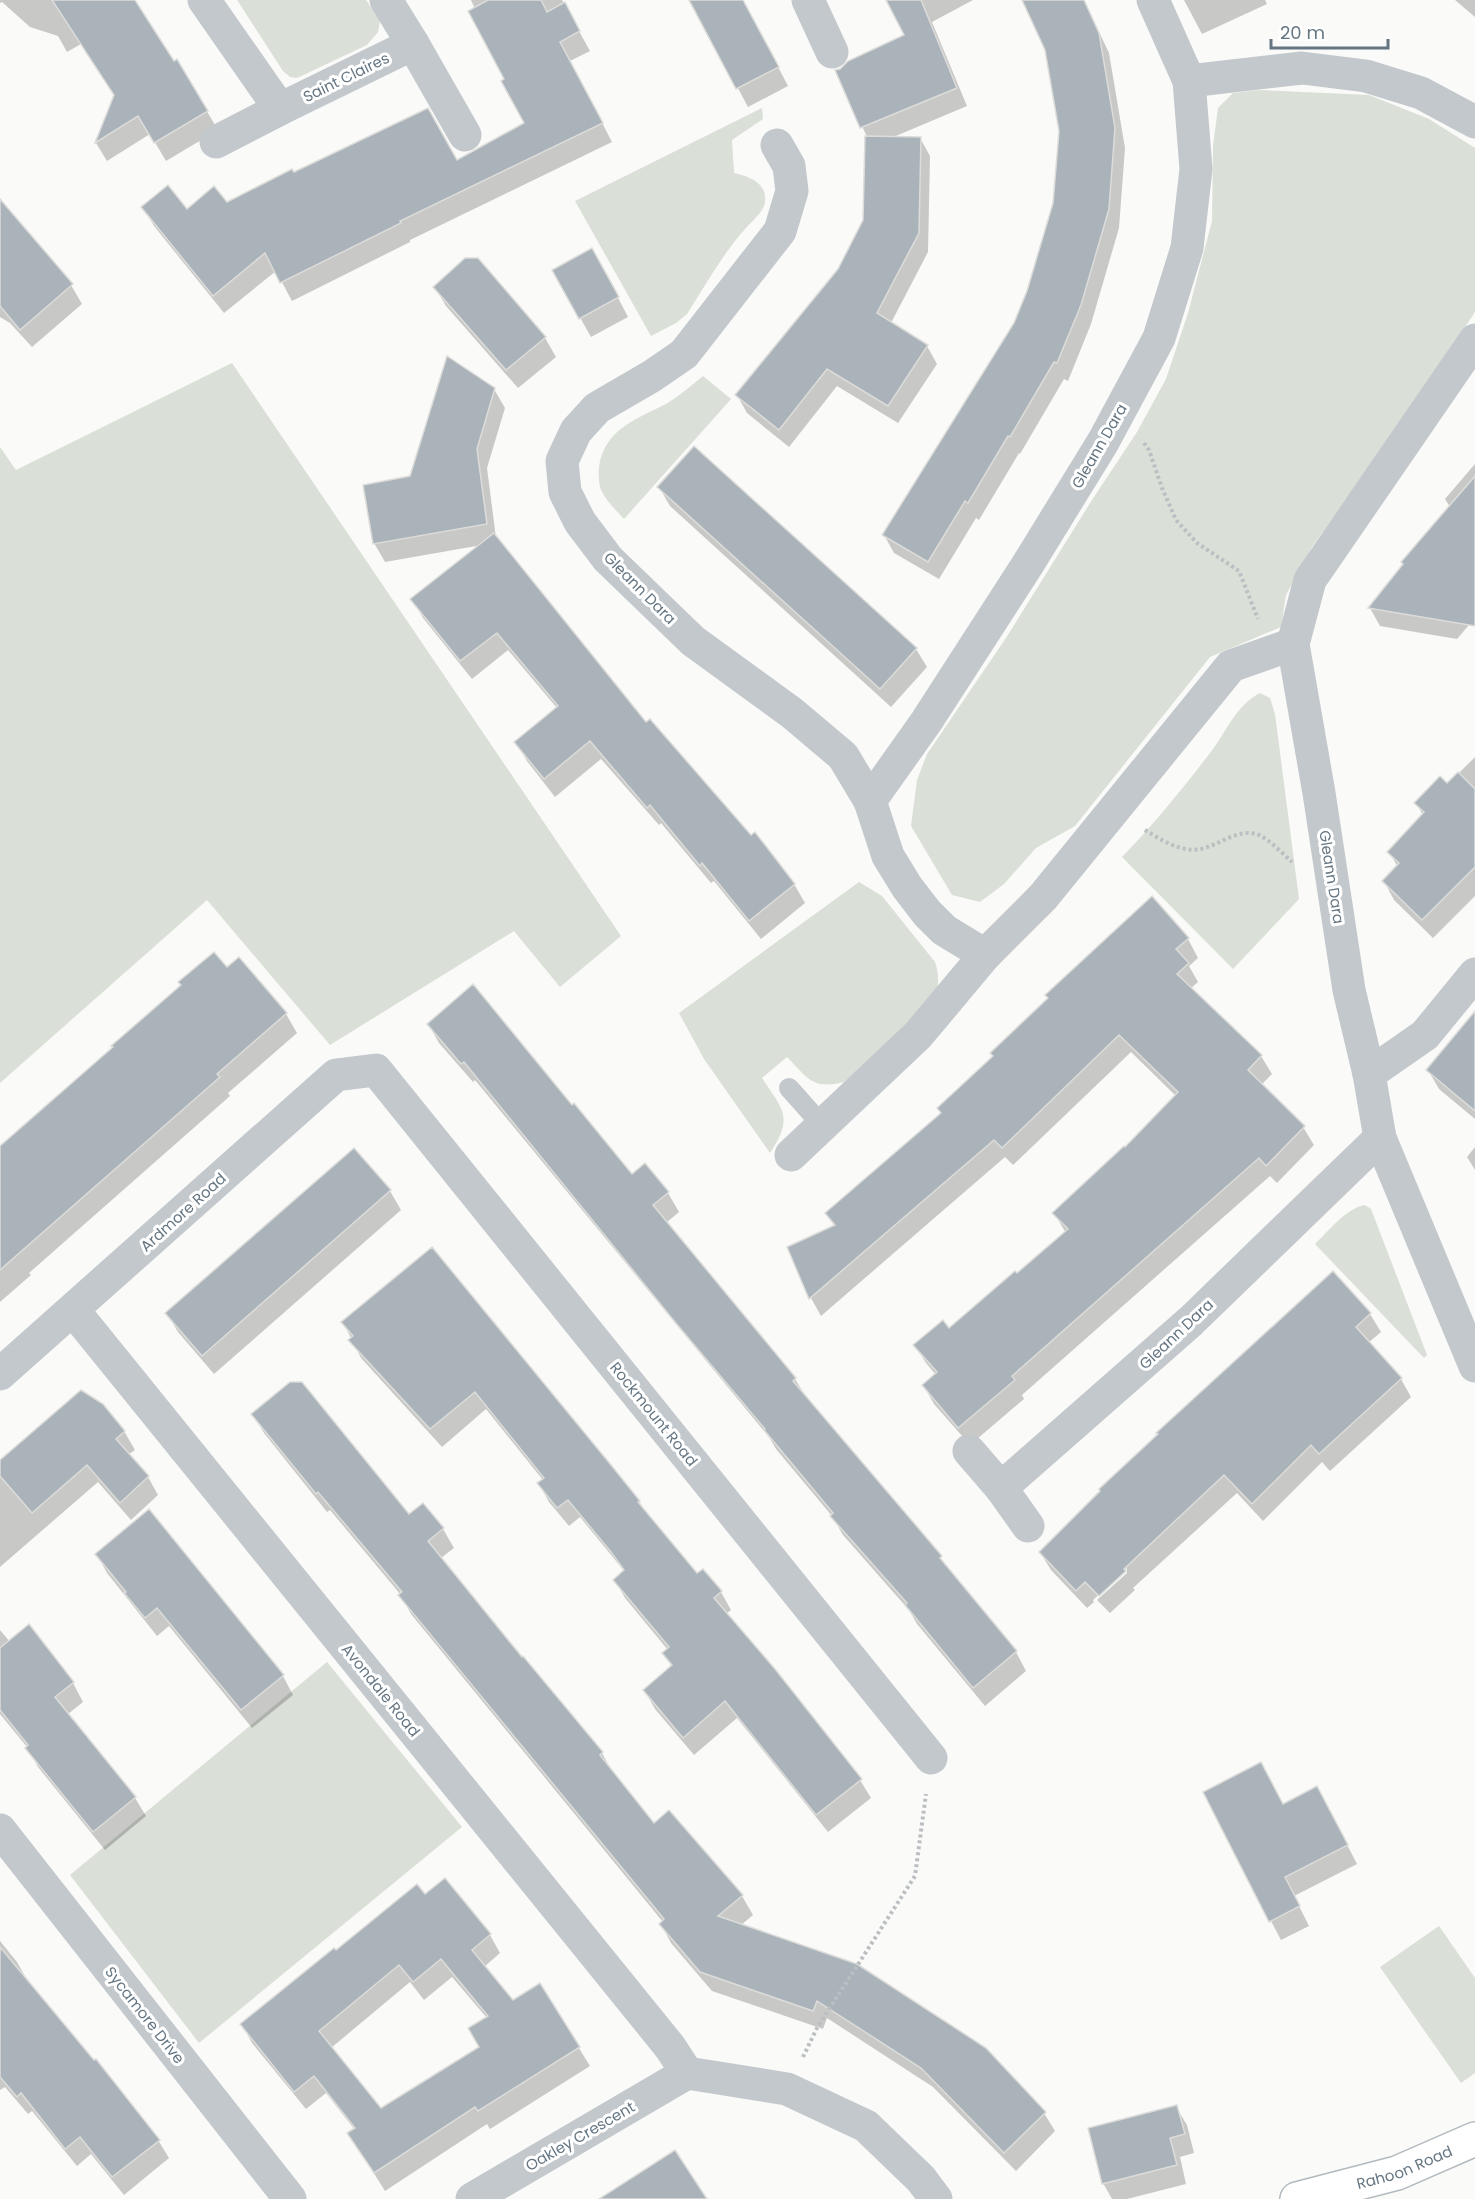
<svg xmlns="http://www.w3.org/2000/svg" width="1475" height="2199" font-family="Poppins,sans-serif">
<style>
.green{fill:#dadfd7}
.shadow{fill:#0003;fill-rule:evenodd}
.building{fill:#aab3b9;stroke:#dcdcda;stroke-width:1.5;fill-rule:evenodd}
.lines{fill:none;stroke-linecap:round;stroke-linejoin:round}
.secondary-casing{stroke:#b3babf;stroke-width:36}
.path{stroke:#bbbfc2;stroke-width:4;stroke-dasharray:3 3;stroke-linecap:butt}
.lane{stroke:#c3c8cc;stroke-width:20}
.street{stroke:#c3c8cc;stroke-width:33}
.secondary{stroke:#fff;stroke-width:33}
.labels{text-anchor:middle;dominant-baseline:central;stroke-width:6;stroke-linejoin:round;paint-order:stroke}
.street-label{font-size:15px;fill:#657683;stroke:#fff}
</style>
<rect width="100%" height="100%" fill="#fafaf8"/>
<g class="green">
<polygon points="237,0 366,0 380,21 378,32 367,45 297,78 290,77 283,71"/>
<polygon points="1259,90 1369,95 1429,119 1475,148 1475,312 1424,390 1312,547 1286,595 1281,627 1210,657 1075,826 1036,848 1004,884 980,902 952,895 911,826 917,780 927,754 1006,638 1092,500 1137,432 1166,379 1188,313 1212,221 1213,146 1218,108 1233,93"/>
<path d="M762,108l1,11 -31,21 2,33c13,3 30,8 31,24 2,13 -12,23 -19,31 -23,25 -41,58 -59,86l-11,9 -25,13 -76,-135z"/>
<polygon points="232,363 621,936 560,987 514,931 330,1045 207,900 0,1083 0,447 16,470"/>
<path d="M703,376l28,23 -107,120c-7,-8 -18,-18 -23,-29 -2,-6 -3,-16 -2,-23 5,-37 37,-48 67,-63 13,-8 25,-18 37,-28z"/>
<path d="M1260,693l10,5 5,16 24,185 -66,70 -111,-112c31,-32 58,-65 85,-100 17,-20 28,-52 53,-64z"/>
<path d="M859,882l23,14 53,66c3,8 4,20 2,28 -7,22 -73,75 -93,92 -32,8 -36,-4 -57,-25l-25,21c21,32 32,39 8,75l-66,-94 -25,-46z"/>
<path d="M1365,1205l6,4 56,146 -3,3 -109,-114c13,-12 31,-36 50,-39z"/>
<polygon points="327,1662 462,1827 199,2043 70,1875"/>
<polygon points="1439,1926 1475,1978 1475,2073 1461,2083 1380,1967"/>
</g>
<g class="shadow">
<polygon points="0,0 133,0 174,63 177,61 218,130 166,161 150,134 107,161 96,143 115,96 81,44 67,52 58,36 30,27 2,2 0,3"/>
<polygon points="471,0 562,0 590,51 570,61 612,142 410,240 410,242 292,301 276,271 224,313 154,226 143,207 187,211 226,204 294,174 457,162 526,124"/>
<polygon points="691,0 743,0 788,86 748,107"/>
<polygon points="888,0 973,0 932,22 967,106 891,138 920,138 930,156 928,252 891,323 927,346 937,364 898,423 837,386 789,447 747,413 737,395 839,270 864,220 867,137 837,71 906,35"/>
<polygon points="1024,0 1084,0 1109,53 1125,148 1119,228 1091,324 1068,381 1064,379 1020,454 1019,453 979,520 976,518 939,579 894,553 884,535 1015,323 1028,292 1054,203 1060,131 1047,49"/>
<polygon points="1184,0 1265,0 1267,4 1202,34"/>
<polygon points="1455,0 1475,0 1475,17"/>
<polygon points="0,206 71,285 82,304 32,347 10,323 0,317"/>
<polygon points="477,260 545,338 556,357 518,388 446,306 435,287"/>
<polygon points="603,269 628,317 591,337 554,271"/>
<polygon points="494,389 505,408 487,468 496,538 646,724 794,884 805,903 761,939 714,881 711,883 661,823 659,825 601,759 555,797 527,761 516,742 557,708 508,650 472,679 423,618 412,599 482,545 385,562 374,543 411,477"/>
<polygon points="1475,464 1475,618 1457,639 1380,626 1370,608 1450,507 1445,499"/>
<polygon points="659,487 916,649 927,667 891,707 670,506"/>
<polygon points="1475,757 1475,896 1433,938 1394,900 1384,881 1398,867 1389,852 1423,815 1416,803 1447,785"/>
<polygon points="1152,898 1188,939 1198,958 1189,966 1198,982 1190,989 1261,1056 1272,1074 1261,1085 1303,1127 1314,1145 1277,1183 1270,1176 1022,1395 1024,1399 970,1445 934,1404 924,1386 936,1375 926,1363 915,1345 949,1330 1066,1233 1054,1213 1125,1150 1176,1096 1131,1052 1013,1165 1005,1157 821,1316 811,1298 789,1248 835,1227 827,1214 942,1114 994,1057"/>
<polygon points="226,969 286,1014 297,1033 228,1093 230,1096 29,1273 31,1275 0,1302 0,1148"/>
<polygon points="429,1025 571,1107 632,1176 645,1165 668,1193 679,1212 666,1223 795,1379 806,1397 940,1557 949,1571 1016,1652 1026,1671 985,1706 917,1624 909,1610 843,1535 832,1516 776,1449 769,1437 475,1080 473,1082 439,1043"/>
<polygon points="1475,1038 1475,1119 1439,1089 1428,1070"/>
<polygon points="1475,1147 1475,1170 1467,1157"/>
<polygon points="390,1191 401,1210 214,1374 178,1332 167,1313"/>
<polygon points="432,1249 639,1501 647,1515 696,1575 721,1592 731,1610 726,1614 860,1780 871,1798 828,1832 737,1718 694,1755 655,1709 645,1691 672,1667 664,1653 668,1650 625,1598 615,1580 625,1572 580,1517 569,1526 549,1502 539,1484 543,1480 486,1409 442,1447 361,1358 343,1322"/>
<polygon points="1333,1273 1370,1314 1381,1332 1368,1343 1401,1379 1411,1397 1330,1471 1322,1462 1263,1521 1237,1493 1133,1588 1135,1590 1110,1613 1097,1600 1127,1573 1127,1568 1093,1600 1094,1602 1087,1608 1051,1570 1040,1552"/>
<polygon points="253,1414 409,1516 423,1505 443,1529 454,1548 441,1558 602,1753 612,1772 654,1825 669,1812 742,1896 753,1915 740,1926 1044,2113 1055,2131 1016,2171 933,2087 827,2018 823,2029 712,1991 671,1943 661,1924 663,1922 411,1614 401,1595 330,1510 327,1512 264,1433"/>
<polygon points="124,1431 135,1450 128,1455 148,1477 158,1495 131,1520 98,1482 0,1567 0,1462"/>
<polygon points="97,1554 283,1676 293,1695 252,1728 169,1626 157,1636 107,1573"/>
<polygon points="0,1630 10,1642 73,1683 83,1702 68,1714 135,1798 146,1816 105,1850 38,1767 27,1747 0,1714"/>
<polygon points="1283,1805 1327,1806 1357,1864 1294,1896 1309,1926 1281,1940 1271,1921"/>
<path d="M444,1880l46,55 10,18 -16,14 28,35 28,-17 50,81 -100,63 -3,-5 -102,67 -25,-40 -5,-21 -29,-37 -20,16 -54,-66 -10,-19 94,-71 88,-57zM452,1977l35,41 -6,30 -99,63 -51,-63 79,-66 14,18z"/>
<polygon points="0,1941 17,1962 27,1980 158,2140 169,2158 124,2195 91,2154 77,2166 32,2111 28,2114 5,2087 0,2090"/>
<polygon points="1176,2107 1187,2125 1194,2153 1180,2157 1186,2184 1127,2199 1112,2199 1103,2183"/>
</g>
<g class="building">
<polygon points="52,0 135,0 174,61 177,59 208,111 154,143 138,116 95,143 114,95"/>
<polygon points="488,0 541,0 547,12 565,2 580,31 560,42 603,123 400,221 401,223 280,283 265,253 213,296 141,207 168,185 187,209 214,186 227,202 292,169 294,172 428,108 457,160 524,123 501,81 504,79 468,11"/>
<polygon points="689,0 743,0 779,67 736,89"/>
<polygon points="886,0 921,0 957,88 860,128 835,70 840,69 848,61 904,35"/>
<polygon points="1022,0 1084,0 1099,33 1115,128 1109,209 1081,305 1057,363 1054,362 1010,437 1008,436 968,503 965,501 928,562 882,535 1014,323 1027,291 1053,203 1059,131 1045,50"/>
<polygon points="865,136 921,137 919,233 877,313 928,345 888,406 827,369 779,430 735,395 838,269 863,220"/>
<polygon points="0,199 73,284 20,330 0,306"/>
<polygon points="592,248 619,297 579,319 552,270"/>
<polygon points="465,258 478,258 546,337 506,370 433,287"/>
<polygon points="447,356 495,388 477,449 487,524 373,544 363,485 410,476"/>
<polygon points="694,446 917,648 880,689 657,487"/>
<polygon points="1475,476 1475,626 1368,608 1403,564 1401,562"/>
<polygon points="494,533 646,722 650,719 751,835 755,832 795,884 749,921 702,863 700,866 650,805 647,808 590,741 544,779 514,742 558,706 497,633 460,661 410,599"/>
<polygon points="1458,772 1475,789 1475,867 1422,920 1382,881 1399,863 1387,852 1424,812 1414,803 1440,776 1447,783"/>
<polygon points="1152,896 1189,938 1176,949 1189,963 1177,974 1262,1055 1248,1070 1305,1126 1266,1166 1259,1158 1012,1376 1015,1380 958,1428 922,1385 937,1372 913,1345 943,1320 949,1328 1015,1271 1017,1273 1068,1229 1052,1213 1124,1146 1125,1147 1178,1092 1119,1035 1002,1148 994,1140 809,1299 787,1247 835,1225 825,1213 941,1113 937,1108 993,1056 990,1053 1048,998 1045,995"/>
<polygon points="214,952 227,967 239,957 287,1013 217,1074 220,1077 0,1270 0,1146 113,1047 111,1046 181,985 178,982"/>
<polygon points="473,984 572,1105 574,1103 632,1174 645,1163 669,1192 653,1205 796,1378 793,1381 942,1556 940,1558 1017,1651 973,1688 905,1605 907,1603 830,1516 833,1513 764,1430 765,1429 675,1322 464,1062 461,1064 427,1024"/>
<polygon points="1475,1011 1475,1111 1426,1070"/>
<polygon points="354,1148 391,1190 202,1356 165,1313"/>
<polygon points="432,1247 611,1465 640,1501 638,1502 697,1573 703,1569 722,1591 714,1598 775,1669 862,1779 816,1815 725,1701 683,1738 643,1690 672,1665 662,1653 669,1647 613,1580 624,1570 611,1552 568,1500 557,1508 537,1483 544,1478 475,1392 430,1429 348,1340 353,1336 341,1322"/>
<polygon points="1333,1271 1371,1313 1356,1327 1402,1378 1319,1454 1311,1445 1252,1504 1224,1475 1124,1569 1126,1571 1099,1596 1085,1582 1076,1591 1039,1552 1100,1491 1099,1489 1158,1434 1156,1433"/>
<polygon points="290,1382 302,1382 409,1514 423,1503 444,1528 428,1541 522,1657 523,1656 603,1752 600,1755 654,1823 669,1810 743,1895 718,1916 857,1964 986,2048 1046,2112 1004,2153 921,2068 817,2001 813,2011 700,1972 659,1924 664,1919 398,1595 402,1592 318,1492 316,1494 251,1414"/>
<polygon points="81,1390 103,1404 125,1431 116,1439 149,1476 120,1503 87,1465 32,1513 0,1476 0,1460"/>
<polygon points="149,1509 284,1675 241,1710 157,1608 145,1618 124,1593 126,1592 95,1554"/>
<polygon points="29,1624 74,1682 55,1697 136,1797 93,1832 25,1748 28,1745 0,1710 0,1648"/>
<polygon points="1261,1762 1283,1804 1317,1786 1348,1845 1285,1877 1300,1906 1269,1922 1203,1792"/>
<path d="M445,1878l46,56 -19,16 41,50 27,-17 40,64 -102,64 -3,-4 -101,66 -27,-40 8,-5 -41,-52 -20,16 -54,-68 94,-76 2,2 81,-66 8,10zM441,1959l47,57 -20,12 11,19 -98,61 -62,-77 80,-66 14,17z"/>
<polygon points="0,1947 94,2060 96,2059 160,2140 112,2177 80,2137 65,2149 21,2093 17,2097 0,2077"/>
<polygon points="1177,2105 1185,2134 1170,2138 1177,2165 1102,2184 1088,2128"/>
<polygon points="675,2150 707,2199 599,2199"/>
</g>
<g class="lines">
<g class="secondary-casing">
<g id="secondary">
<path id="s1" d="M1297,2199l100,-26 78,-34"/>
</g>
</g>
<g class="path">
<polyline points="1144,443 1149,450 1162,488 1176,520 1197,543 1239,571 1258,619"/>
<path d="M1145,830c16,10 37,23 56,19 18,-4 39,-22 58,-14 12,6 23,18 33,27"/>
<polyline points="803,2057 817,2028 915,1876 926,1794"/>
</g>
<polyline class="lane" points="789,1088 822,1125"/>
<g class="street">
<polyline points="204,0 280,109 413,44 386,0"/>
<polyline points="808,0 832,52"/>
<polyline points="413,44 465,135"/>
<polyline points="1189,81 1302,68 1366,76 1421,93 1475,122"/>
<polyline points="216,142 280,109"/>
<polyline points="777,145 789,166 792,191 780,231 684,354 652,376 597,408 576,431 562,461 565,492 580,522 608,559 693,641 792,713 843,756 870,801 888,856 907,887 927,913 944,930 985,955"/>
<polyline points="1475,340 1310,580 1293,644 1319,793 1349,990 1369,1074 1380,1138 1475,1366"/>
<polyline points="870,801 926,722 1028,564 1103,442 1159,338 1187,248 1196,169 1189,81 1153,0"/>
<polyline points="1369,1074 1425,1035 1475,974"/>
<polyline points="791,1155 918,1035 985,955 1043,897 1231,666 1293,644"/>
<polyline points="73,1310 670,2047 687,2073"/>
<polyline points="0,1374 336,1075 376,1070 931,1758"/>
<polyline points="969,1451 1001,1488 1191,1321 1380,1138"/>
<polyline points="1001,1488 1028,1526"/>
<polyline points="0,1830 290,2199"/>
<polyline points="687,2073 787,2089 866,2126 921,2179 936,2199"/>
<polyline points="472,2199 687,2073"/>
</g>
<use href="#secondary" class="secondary"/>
</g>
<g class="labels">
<g class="street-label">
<text transform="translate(346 77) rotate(-26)">Saint Claires</text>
<text transform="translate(1099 446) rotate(-60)">Gleann Dara</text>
<text transform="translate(640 588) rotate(45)">Gleann Dara</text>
<text transform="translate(1332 877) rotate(81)">Gleann Dara</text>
<text transform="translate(183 1212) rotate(-42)">Ardmore Road</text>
<text transform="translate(1176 1334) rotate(-43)">Gleann Dara</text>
<text transform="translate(654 1414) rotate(51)">Rockmount Road</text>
<text transform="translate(381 1690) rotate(51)">Avondale Road</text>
<text transform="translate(145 2015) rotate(52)">Sycamore Drive</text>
<text transform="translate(580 2136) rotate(-30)">Oakley Crescent</text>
<text stroke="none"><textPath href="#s1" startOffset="112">Rahoon Road</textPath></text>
</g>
</g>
<path d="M1271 39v9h117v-9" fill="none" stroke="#657683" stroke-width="3"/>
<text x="1280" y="39" font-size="18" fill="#657683" stroke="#ffffff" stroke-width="4.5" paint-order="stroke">20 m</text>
</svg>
